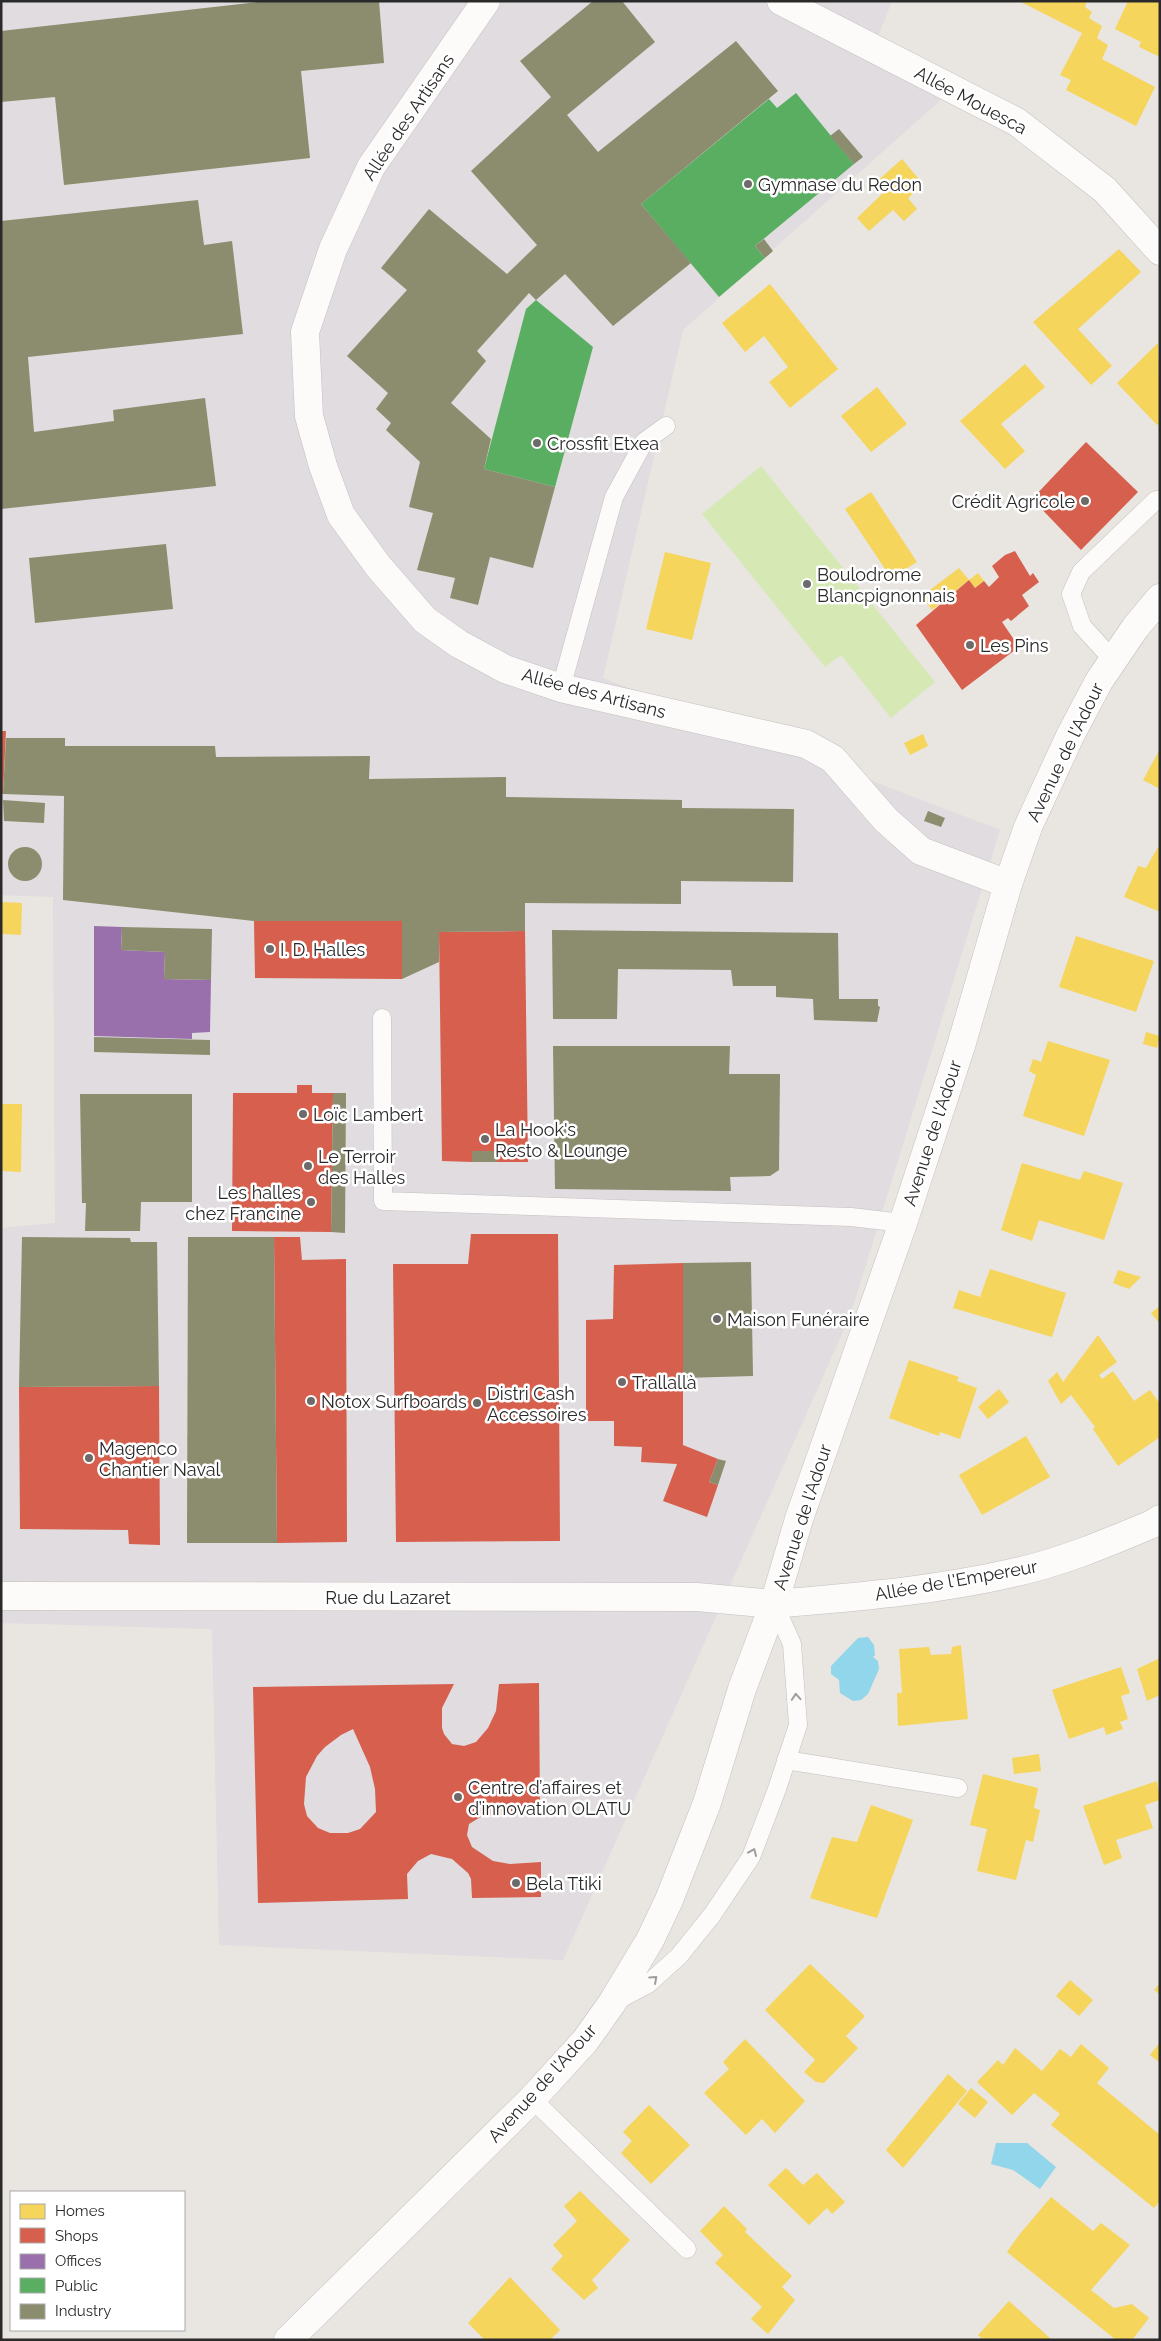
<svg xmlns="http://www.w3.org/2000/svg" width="1161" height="2341" font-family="Raleway,sans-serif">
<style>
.industrial{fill:#e0dcdf}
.pitch{fill:#d6e9b5}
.water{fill:#92d6ec}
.homes{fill:#f6d55c}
.shops{fill:#d6604d;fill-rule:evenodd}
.offices{fill:#9970ab}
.public{fill:#5aae61}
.industry{fill:#8c8c6e}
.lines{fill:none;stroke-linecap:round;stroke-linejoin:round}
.lane-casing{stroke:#c2c1c1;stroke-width:19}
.street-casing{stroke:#c2c1c1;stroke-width:29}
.secondary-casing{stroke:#c2c1c1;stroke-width:29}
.lane{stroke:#fcfbfa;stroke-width:18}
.street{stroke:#fcfbfa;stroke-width:28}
.secondary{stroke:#fcfbfa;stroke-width:28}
.oneway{stroke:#9e9d9c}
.poi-dot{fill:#6d6b6a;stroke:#fff;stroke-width:2}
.labels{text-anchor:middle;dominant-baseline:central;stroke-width:5;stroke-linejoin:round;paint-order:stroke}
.street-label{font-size:18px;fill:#2a2a2a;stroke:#fff}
.poi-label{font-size:18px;fill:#2a2a2a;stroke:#fff;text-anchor:start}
</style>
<rect width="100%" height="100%" fill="#e9e5e0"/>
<polygon class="industrial" points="1,1 892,1 875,44 945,96 683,330 603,678 1000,830 850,1316 563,1960 219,1945 212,1629 1,1623 1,1228 55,1223 53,897 1,895"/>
<polygon class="pitch" points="761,466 935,682 891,718 841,655 825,667 702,514"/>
<g class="water">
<polygon points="868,1637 874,1645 875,1655 873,1657 878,1661 879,1669 868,1694 861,1700 853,1701 840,1693 839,1680 831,1674 831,1666 858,1638"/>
<polygon points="996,2143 1027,2143 1056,2167 1040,2189 1013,2170 991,2164"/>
</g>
<g class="homes">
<polygon points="1019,1 1087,1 1085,7 1092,12 1089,18 1102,26 1097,38 1108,45 1102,59 1155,87 1136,126 1066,90 1071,80 1060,75 1082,33"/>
<polygon points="1128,1 1160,1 1160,57 1139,47 1141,42 1115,29"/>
<polygon points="902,159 923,184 908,198 917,209 904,221 893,210 869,231 857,218 882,194 874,184"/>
<polygon points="1119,249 1141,272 1078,329 1112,366 1091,385 1033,322"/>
<polygon points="770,284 838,369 790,408 769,382 788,367 764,336 745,352 722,323"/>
<polygon points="1158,343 1160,423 1157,425 1117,383"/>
<polygon points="1025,364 1045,387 1001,424 1025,451 1005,469 960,421"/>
<polygon points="877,387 907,424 871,452 841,416"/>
<polygon points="871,492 917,562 891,578 845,509"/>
<polygon points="665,552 711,563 692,640 646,629"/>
<polygon points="959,568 969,580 978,573 984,581 975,588 969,580 932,610 922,596"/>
<polygon points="923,734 928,746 910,755 904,743"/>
<polygon points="1160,749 1160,789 1143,780"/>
<polygon points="1158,847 1160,848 1160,912 1124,897 1138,866 1146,868"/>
<polygon points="1,902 22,903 21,935 1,934"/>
<polygon points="1076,936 1154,961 1136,1012 1059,987"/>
<polygon points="1146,1032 1160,1036 1157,1048 1143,1044"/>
<polygon points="1048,1041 1110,1060 1084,1136 1023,1116 1036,1075 1029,1071 1033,1059 1041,1062"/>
<polygon points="1,1104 22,1104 21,1172 1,1171"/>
<polygon points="1022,1163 1080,1180 1084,1171 1123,1183 1104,1240 1039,1220 1032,1241 1001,1230"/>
<polygon points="990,1269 1066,1293 1052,1337 953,1308 959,1290 980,1297"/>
<polygon points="1118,1270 1141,1277 1129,1289 1113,1283"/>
<polygon points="1160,1306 1160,1324 1151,1313"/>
<polygon points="1098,1335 1117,1362 1099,1375 1102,1379 1113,1371 1134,1401 1150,1390 1160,1404 1160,1437 1118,1466 1093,1429 1095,1427 1071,1395 1061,1404 1048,1381 1057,1372 1063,1382"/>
<polygon points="909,1360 959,1377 957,1381 977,1388 960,1439 940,1432 939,1436 889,1418"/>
<polygon points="999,1389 1009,1402 988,1419 978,1407"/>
<polygon points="1026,1436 1050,1477 982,1515 959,1475"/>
<polygon points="961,1645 968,1719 898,1726 897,1693 902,1693 899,1649 929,1647 931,1655 951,1654 952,1647"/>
<polygon points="1160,1658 1160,1695 1147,1701 1137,1669"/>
<polygon points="1121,1667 1130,1693 1121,1696 1128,1719 1120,1722 1123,1729 1106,1735 1104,1727 1069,1739 1052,1690"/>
<polygon points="1039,1754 1041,1771 1014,1774 1012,1758"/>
<polygon points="983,1774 1038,1788 1034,1808 1040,1810 1033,1842 1026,1840 1016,1880 977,1871 987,1829 970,1825"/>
<polygon points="1157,1781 1160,1800 1145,1805 1153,1828 1116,1840 1122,1858 1104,1865 1083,1806"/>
<polygon points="871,1805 913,1820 877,1918 810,1898 832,1837 857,1842"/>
<polygon points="810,1964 865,2016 846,2036 858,2048 824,2083 816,2082 804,2072 815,2060 765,2010"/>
<polygon points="1070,1980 1093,2000 1079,2016 1056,1996"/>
<polygon points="1160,1983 1160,1995 1154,1990"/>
<polygon points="745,2039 805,2101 775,2133 762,2119 746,2135 704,2093 729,2069 723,2062"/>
<polygon points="1160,2042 1160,2063 1150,2055"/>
<polygon points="1081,2044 1109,2068 1097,2083 1160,2135 1160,2201 1154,2208 1051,2125 1060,2114 1034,2093 1012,2115 977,2082 998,2060 1003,2065 1015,2048 1042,2071 1060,2049 1071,2057"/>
<polygon points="948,2074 967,2091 903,2168 886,2150"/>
<polygon points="971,2088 988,2102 975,2118 958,2104"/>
<polygon points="649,2105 690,2145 651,2184 621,2153 632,2141 623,2132"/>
<polygon points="786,2168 803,2185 817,2173 845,2202 832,2214 827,2208 809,2225 768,2185"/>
<polygon points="580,2191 630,2240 592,2280 598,2288 584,2300 551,2269 563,2256 553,2245 577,2221 564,2206"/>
<polygon points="1051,2197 1093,2231 1101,2223 1130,2245 1091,2290 1114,2308 1132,2304 1149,2318 1132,2340 1116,2340 1007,2252 1019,2235"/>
<polygon points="724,2206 747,2229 745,2232 792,2276 782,2287 795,2300 768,2334 751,2319 762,2307 715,2263 723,2255 700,2231"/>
<polygon points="510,2277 560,2330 550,2340 485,2340 468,2323"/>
<polygon points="1009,2301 1052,2340 983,2340 978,2335"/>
</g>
<g class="shops">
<polygon points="1086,442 1138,492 1081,550 1032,499"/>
<polygon points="1015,551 1030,576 1033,573 1039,582 1022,595 1029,606 1011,621 1008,618 1002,622 1019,647 962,690 916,625 969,580 975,588 984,581 989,587 999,577 992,566 1005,555"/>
<polygon points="1,731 6,731 3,794 1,793"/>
<polygon points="254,921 402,921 402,979 255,978"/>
<polygon points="525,931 528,1162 497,1162 497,1151 472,1151 472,1162 442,1161 439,932"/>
<polygon points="297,1085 312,1085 312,1093 333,1093 331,1232 232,1231 233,1093 297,1093"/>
<polygon points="471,1234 558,1234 560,1541 396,1542 393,1264 468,1264"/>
<polygon points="274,1237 300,1237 302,1260 346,1259 347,1542 277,1543"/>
<polygon points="683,1263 683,1445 718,1459 709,1482 718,1485 707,1517 663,1501 677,1464 641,1462 642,1447 614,1446 614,1421 586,1421 586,1320 613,1319 614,1265"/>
<polygon points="159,1386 160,1545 129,1544 128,1530 20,1529 19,1387"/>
<path d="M539,1683l1,129 -58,4 -13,8 -2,11 5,12 21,14 17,3 31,-2v35l-69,1 -1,-19 -3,-6 -16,-14 -21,-5 -13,7 -11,13 1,25 -150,4 -5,-216 201,-3 -12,24v20l2,6 8,10 12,2 12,-4 12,-14 8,-17 3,-27zM353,1729l17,38 5,22 1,23 -16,17 -12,4h-18l-12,-5 -11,-12 -3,-12 2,-27 11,-21 8,-9 16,-12z"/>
</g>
<polygon class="offices" points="94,926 122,927 121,950 165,952 164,979 211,980 210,1032 192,1033 192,1039 94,1036"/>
<g class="public">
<polygon points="796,93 854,164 755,246 765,258 719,297 641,204 769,99 777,108"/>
<polygon points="536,300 593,347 555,487 484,469 526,309"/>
</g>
<g class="industry">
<polygon points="267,1 379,1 384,63 301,71 310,158 64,185 55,97 1,102 1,31"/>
<polygon points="593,1 622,1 655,42 567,115 598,152 736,41 778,91 641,204 691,263 613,326 565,274 536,300 529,293 477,351 486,361 451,403 491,439 484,469 555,487 533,568 490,557 478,605 450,598 455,578 417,570 433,513 409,507 420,462 386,430 391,423 376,409 388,393 347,356 407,290 381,268 429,209 507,274 537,245 471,171 551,97 520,61"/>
<polygon points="839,129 863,157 854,164 830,136"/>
<polygon points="198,200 204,245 232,241 243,334 28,357 34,432 114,421 113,410 205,398 216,486 1,509 1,221"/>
<polygon points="764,239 773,251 765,258 755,246"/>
<polygon points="166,544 173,609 35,623 29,558"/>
<polygon points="6,738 65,738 65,746 215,746 216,757 370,756 369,779 506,777 506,797 682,800 682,808 794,809 793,882 681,881 681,904 525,903 525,931 439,932 439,962 402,979 402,921 254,921 63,900 64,796 3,794"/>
<polygon points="3,800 45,803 44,823 4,821"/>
<polygon points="928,811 945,818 941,827 924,821"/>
<circle cx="25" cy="864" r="17"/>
<polygon points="122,927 212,929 211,980 164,979 165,952 121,950"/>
<polygon points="552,930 838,933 839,999 878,999 878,1006 880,1007 877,1022 814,1020 813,999 776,997 776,986 733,986 731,970 618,969 617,1019 553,1019"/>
<polygon points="94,1037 210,1040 210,1055 94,1052"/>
<polygon points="553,1046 730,1046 729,1074 780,1074 779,1170 770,1176 730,1177 731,1191 555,1189"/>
<polygon points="333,1093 346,1093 345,1233 331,1232"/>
<polygon points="80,1094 192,1094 192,1202 141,1202 140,1231 85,1231 86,1203 82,1203"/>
<rect x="472" y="1151" width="25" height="11"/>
<polygon points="22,1237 130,1238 131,1242 157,1242 159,1386 19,1387"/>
<polygon points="188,1237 274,1237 277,1543 187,1543"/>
<polygon points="751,1262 753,1376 683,1378 683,1263"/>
<polygon points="718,1459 726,1461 718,1485 709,1482"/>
</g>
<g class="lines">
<g class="lane-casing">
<g id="lane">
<polyline points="1113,660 1082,626 1071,594 1081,572 1156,500 1160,500"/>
<polyline points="561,688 614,497 644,442 666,426"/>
<polyline points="382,1018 383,1201 851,1217 903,1223"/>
<polyline points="786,1760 958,1788"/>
<polyline points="614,2002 648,1984 679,1956 712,1915 751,1857 777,1789 798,1725 792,1644 774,1604"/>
<polyline points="532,2099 687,2249"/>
</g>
</g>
<g class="street-casing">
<g id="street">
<polyline points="486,1 371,167 333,249 305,332 309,416 323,466 341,515 378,566 425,620 459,644 505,669 561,688 806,744 833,759 886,820 921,851 1008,884"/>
<polyline points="781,1 1017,122 1105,190 1160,251"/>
<polyline points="1,1596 697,1597 774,1604"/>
</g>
</g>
<g class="secondary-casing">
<g id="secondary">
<path d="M774,1604c80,-7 160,-13 238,-31 48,-10 95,-30 140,-49l8,-5"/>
<polyline points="288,2340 532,2099 585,2041 612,2003 650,1940 669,1900 707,1803 742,1689 774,1604 799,1519 903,1223 961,1046 1008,884 1028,827 1070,736 1099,681 1135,628 1160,598"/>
</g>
</g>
<use href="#lane" class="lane"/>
<use href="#street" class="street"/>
<use href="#secondary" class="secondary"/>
</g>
<defs><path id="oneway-chevron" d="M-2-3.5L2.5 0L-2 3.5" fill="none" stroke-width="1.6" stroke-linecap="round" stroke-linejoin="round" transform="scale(1.25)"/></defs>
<g class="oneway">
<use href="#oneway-chevron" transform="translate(796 1697) rotate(-94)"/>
<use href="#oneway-chevron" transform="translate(753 1852) rotate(-67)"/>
<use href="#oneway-chevron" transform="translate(654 1979) rotate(-42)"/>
</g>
<g class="poi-dot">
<circle cx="748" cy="184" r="5"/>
<circle cx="537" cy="443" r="5"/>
<circle cx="1085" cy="501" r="5"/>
<circle cx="807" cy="584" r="5"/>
<circle cx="970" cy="645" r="5"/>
<circle cx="270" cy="949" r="5"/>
<circle cx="303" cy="1114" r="5"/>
<circle cx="485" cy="1139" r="5"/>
<circle cx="308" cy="1166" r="5"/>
<circle cx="311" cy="1202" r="5"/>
<circle cx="717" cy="1319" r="5"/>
<circle cx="622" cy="1382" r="5"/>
<circle cx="311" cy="1401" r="5"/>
<circle cx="477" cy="1403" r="5"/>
<circle cx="89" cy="1458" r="5"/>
<circle cx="458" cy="1797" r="5"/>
<circle cx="516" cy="1883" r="5"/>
</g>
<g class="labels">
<g class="street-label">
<text transform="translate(971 100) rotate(28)">Allée Mouesca</text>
<text transform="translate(408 117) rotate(-56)">Allée des Artisans</text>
<text transform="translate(594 693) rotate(15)">Allée des Artisans</text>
<text transform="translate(1065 752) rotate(-64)">Avenue de l'Adour</text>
<text transform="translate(932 1133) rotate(-72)">Avenue de l'Adour</text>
<text transform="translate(802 1517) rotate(-72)">Avenue de l'Adour</text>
<text transform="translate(956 1580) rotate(-10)">Allée de l'Empereur</text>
<text x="388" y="1597">Rue du Lazaret</text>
<text transform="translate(542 2083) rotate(-48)">Avenue de l'Adour</text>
</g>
<g class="poi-label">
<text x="758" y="184">Gymnase du Redon</text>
<text x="547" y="443">Crossfit Etxea</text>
<text x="1075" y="501" text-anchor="end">Crédit Agricole</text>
<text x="817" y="574">Boulodrome<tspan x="817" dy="21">Blancpignonnais</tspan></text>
<text x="980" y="645">Les Pins</text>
<text x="280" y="949">I. D. Halles</text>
<text x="313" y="1114">Loïc Lambert</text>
<text x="495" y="1129">La Hook's<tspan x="495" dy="21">Resto &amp; Lounge</tspan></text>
<text x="318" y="1156">Le Terroir<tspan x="318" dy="21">des Halles</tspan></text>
<text x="301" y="1192" text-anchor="end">Les halles<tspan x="301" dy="21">chez Francine</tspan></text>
<text x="727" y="1319">Maison Funéraire</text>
<text x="632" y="1382">Trallallà</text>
<text x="487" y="1393">Distri Cash<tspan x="487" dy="21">Accessoires</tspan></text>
<text x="321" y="1401">Notox Surfboards</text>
<text x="99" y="1448">Magenco<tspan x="99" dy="21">Chantier Naval</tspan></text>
<text x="468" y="1787">Centre d’affaires et<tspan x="468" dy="21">d’innovation OLATU</tspan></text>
<text x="526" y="1883">Bela Ttiki</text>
</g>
</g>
<rect width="1161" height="2341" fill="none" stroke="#2a2a2a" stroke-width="5"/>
<rect x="10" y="2191" width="175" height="140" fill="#ffffff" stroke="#aaaaaa"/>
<rect x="20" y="2204" width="25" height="15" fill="#f6d55c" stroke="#aaaaaa"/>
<text x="55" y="2216" font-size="15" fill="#2a2a2a">Homes</text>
<rect x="20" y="2228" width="25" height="15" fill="#d6604d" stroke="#aaaaaa"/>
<text x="55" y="2241" font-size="15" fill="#2a2a2a">Shops</text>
<rect x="20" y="2254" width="25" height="15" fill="#9970ab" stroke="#aaaaaa"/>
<text x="55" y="2266" font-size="15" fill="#2a2a2a">Offices</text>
<rect x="20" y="2278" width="25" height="15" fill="#5aae61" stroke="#aaaaaa"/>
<text x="55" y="2291" font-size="15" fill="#2a2a2a">Public</text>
<rect x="20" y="2304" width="25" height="15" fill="#8c8c6e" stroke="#aaaaaa"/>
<text x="55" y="2316" font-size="15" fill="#2a2a2a">Industry</text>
</svg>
